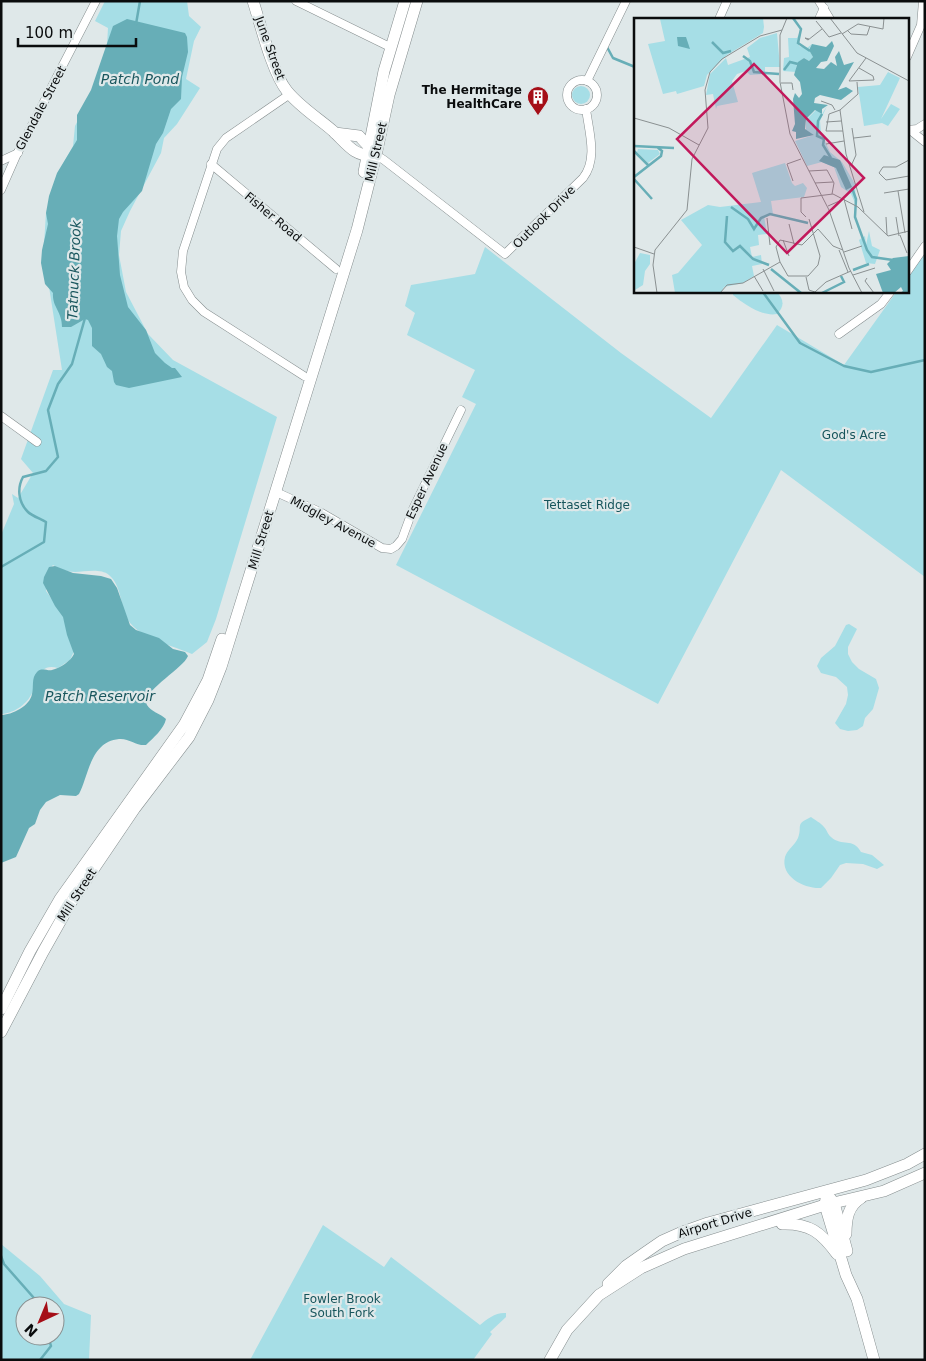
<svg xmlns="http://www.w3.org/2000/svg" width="926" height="1361" font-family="'DejaVu Sans',sans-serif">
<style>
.green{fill:#a6dee6;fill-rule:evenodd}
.water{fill:#67aeb7}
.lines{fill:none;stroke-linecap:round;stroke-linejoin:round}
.stream{stroke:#67aeb7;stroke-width:2.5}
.street-casing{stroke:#858d8e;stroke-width:9}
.secondary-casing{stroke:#858d8e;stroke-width:12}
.street{stroke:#fff;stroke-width:8}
.secondary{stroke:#fff;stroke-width:11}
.labels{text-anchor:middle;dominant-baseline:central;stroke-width:4.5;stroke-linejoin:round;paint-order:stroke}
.street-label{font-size:12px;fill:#0a0c0d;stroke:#dfe8e9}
.poi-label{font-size:12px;font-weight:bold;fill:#0a0c0d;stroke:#dfe8e9;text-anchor:end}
.park-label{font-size:12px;fill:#17555c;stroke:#dfe8e9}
.water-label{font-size:14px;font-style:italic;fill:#1a575e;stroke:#dfe8e9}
.inset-river{fill:none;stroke:#67aeb7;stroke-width:2.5}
.inset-road{fill:none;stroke:#8a9091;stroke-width:1}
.view{fill:#c2185b;fill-opacity:0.15;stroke:#c2185b;stroke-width:2.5}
.inset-edge{fill:none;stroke:#0a0c0d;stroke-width:2.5}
</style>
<rect width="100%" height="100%" fill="#dfe8e9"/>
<g class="green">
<path d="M105,1h82l2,15 12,11 -7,14 -8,38 14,9 -23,36 -13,14 -3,15 -31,58 -9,20 -2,24 7,37 22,42 25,26 104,57 -61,202 -9,23 -15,12c-18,-8 -53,-16 -64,-34 -8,-14 -6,-34 -19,-45 -9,-7 -24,-3 -34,-3 -8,0 -15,-3 -22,-7l-5,6 -2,20 16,22 13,36 -5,11 -12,8c-21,-6 -19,15 -27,27 -5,10 -19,19 -30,19v-179l13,-31 -2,-10 6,4 15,-25 -12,-14 32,-89h9l-17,-109 -2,-1 3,-47 18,-51 9,-16 2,-20 13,-25 19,-56 1,-17 -13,-7z"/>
<circle cx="581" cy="95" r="9"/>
<polygon points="485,247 621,353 711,418 777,325 844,365 897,291 907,291 907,277 925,252 925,577 781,470 658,704 396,565 476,404 462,397 475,370 407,335 415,313 405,306 411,285 475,274"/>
<path d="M733,291h43c8,8 9,15 1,23 -15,3 -33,-10 -44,-19z"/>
<polygon points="849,624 857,629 848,647 848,654 852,662 859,669 876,679 879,688 873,709 865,718 863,726 857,730 848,731 840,729 835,723 846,704 848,695 847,687 836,677 821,673 817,666 821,658 835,646 846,625"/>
<path d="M811,817c4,3 10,6 13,10 3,3 4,8 7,10 11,10 22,0 30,15l11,3 12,10 -7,4 -14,-5 -17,-1 -6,2 -9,13 -10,10c-16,1 -41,-11 -36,-31 2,-7 10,-12 13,-19 5,-13 -4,-13 13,-21z"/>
<path d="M323,1225l61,42 7,-10 89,68c7,-6 16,-13 26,-12v4l-16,15 2,2 -19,26h-223z"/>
<path d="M1,1244l39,32 24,28 27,11 -2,45h-88zM25,1306h30v30h-30z"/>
</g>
<g class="water">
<path d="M127,19l58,14 2,4 1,15 -6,25 -1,22 -10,10 -8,24 -7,11 -14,47 -19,21 -4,7 -2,17 3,39 8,32 18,23 9,23 10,10 7,5h3l7,9 -53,11 -13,-3 -2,-3 -2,-11 -5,-4 -6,-13 -9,-8v-18l-4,-8 -3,-1 -14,8h-9c0,-16 -10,-20 -9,-34l-8,-9 -4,-21 1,-13 6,-26 -2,-11 3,-17 8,-23 20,-33v-25l14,-25 22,-64z"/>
<path d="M55,566l18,7 28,3 10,3 6,9 13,37 6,5 23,8 14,11 12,3 3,4c-5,13 -48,36 -41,49 3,6 14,9 19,14 -2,10 -13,19 -20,26 -10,1 -17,-7 -27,-6 -29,3 -30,36 -40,55l-3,2 -16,-1 -14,7 -6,8 -5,14 -6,4 -13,29 -15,6v-148c11,0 29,-9 31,-21 2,-7 -1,-16 5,-22 4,-5 10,-1 15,-2 8,-2 19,-9 22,-16l-7,-19 -4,-18 -8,-11 -12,-23 1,-6 5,-10z"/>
</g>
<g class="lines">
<g class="stream">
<polyline points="136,24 140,1"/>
<polyline points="607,47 613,58 635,67"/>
<polyline points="762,291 800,343 844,366 871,372 925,360"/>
<path d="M1,567l43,-25 2,-20c-5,-3 -14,-6 -18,-10 -10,-10 -11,-24 -5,-35l23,-6 12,-14 -10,-47 10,-26 14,-20 13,-46"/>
<polyline points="1,1256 4,1264 41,1306"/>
<polyline points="40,1360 51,1346 48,1336"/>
</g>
<g class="street-casing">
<g id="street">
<polyline points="296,1 390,47"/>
<polyline points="819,1 830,19"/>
<polyline points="719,19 727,1"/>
<polyline points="819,19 824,8"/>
<polyline points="907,57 921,25 923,1"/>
<circle cx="582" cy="95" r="15"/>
<polyline points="587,81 626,1"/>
<polyline points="290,94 226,138 217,149 183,251 181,272 184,287 192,300 204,312 304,376"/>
<polyline points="908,130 917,129 925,124"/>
<polyline points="910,130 925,142"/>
<path d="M376,155l8,5 121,94 78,-76c15,-19 6,-46 3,-69"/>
<polyline points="1,161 18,153"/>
<polyline points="211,164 336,269"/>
<polyline points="1,190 16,156 96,1"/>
<polyline points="907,272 925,246"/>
<polyline points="839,334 881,304 891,291"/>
<polyline points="1,416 37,442"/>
<polyline points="276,492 320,512 382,548 391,549 396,546 402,539 413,509 461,410"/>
</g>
</g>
<g class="secondary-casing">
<g id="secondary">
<path d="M253,1c8,25 19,71 34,90 13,16 31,27 46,40 14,13 20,25 41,25"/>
<polyline points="335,133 359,136 372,150"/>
<polyline points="364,172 384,71 405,1"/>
<polyline points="1,1009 30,951 60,899 184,725 208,680 222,639"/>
<polyline points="1,1032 43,952 70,904 135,808 189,737 208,700 221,667 357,230 376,155 389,95 417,1"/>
<polyline points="830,1198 834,1203 847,1251"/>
<polyline points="826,1199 825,1205 846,1275 857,1299 874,1360"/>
<path d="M782,1224c27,-1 39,8 55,30"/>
<path d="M846,1234c0,-15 2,-28 15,-36"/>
<polyline points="608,1284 626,1266 646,1252 662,1241 680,1233 708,1223 866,1180 907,1164 925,1154"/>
<polyline points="550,1360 567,1330 599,1295 641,1268 684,1249 825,1205 884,1191 925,1173"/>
</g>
</g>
<use href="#street" class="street"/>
<use href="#secondary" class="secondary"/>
</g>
<defs>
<g id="building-pin" transform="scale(1.125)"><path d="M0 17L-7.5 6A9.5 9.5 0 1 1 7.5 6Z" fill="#a50e17" stroke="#dfe8e9"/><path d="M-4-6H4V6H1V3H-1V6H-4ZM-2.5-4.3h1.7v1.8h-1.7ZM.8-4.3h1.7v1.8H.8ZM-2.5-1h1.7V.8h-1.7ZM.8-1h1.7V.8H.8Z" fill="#fff"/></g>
</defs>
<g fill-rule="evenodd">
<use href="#building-pin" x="538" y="97"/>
</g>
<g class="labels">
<g class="street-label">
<text transform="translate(270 48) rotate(70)">June Street</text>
<text transform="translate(41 108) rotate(-62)">Glendale Street</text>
<text transform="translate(376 152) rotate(-77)">Mill Street</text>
<text transform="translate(273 217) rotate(40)">Fisher Road</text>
<text transform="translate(544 217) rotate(-45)">Outlook Drive</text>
<text transform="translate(427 481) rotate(-65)">Esper Avenue</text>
<text transform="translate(333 522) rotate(28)">Midgley Avenue</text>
<text transform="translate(261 540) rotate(-73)">Mill Street</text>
<text transform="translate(77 895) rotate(-57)">Mill Street</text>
<text transform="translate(715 1223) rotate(-17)">Airport Drive</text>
</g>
<g class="poi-label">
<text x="522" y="90">The Hermitage<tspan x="522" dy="14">HealthCare</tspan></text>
</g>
<g class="park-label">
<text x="854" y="435">God's Acre</text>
<text x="587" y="505">Tettaset Ridge</text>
<text x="342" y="1299">Fowler Brook<tspan x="342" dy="14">South Fork</tspan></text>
</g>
<g class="water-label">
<text x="140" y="79">Patch Pond</text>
<text transform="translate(74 270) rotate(-88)">Tatnuck Brook</text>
<text x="100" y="696">Patch Reservoir</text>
</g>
</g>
<g transform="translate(634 18)">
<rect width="275" height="275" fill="#dfe8e9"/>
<path d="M20,0h109l1,9 -1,6 -36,22 -20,20 -3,11 -27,8 -1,-3 -13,3 -15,-50 17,-3 -5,-22zM167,12l-2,16 8,2 5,-4 -3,5 4,8 -4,4 -5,-3 -7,6 -1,8 -13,-1 1,-13 5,-1 -1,-19h9zM143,15l3,34h-15v7l-15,1 -4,-4 -9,3 -5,7 6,21 -21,4 -1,3 -3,-15 -7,1 4,-21 16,-16 2,7 22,-8 -3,-9 13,-10zM254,54l12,6 -19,41 10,-15 9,5 -12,17 -6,-3 -18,3 -6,-39 22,-2zM193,88l-7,15 1,12 9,19 12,10 13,22 1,21 -5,-11 -10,-7 -7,-20 -12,-5 -15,4 -12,-25 19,-6 -8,-5v-10l10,-10 6,4zM4,131l20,1 2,4 -12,9 -11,-11zM151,145l7,20 3,3 8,-3 4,5 -3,9 -33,4 2,13 -9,2 3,18 -9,1 1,10 -9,2 2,10 9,-2 1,9 -10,2 2,10 -11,7 -19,4 -3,6h-46l-3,-18 6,-2 24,-28 -21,-25 27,-15 12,2 41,-5 -9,-29zM235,213l3,15 8,4 -5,14 -9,-1 -7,-23 6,-4 1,9zM6,235l10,2v9l-5,7 -2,14 -8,5 -1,-26z" fill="#a6dee6"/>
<path d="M43,19h9l4,12 -12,-3zM198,23l2,5 -7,15 -6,1 -5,6 8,1 7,-7 6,4 -2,-9 4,-6 5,14 10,-3 -16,28 8,-3 7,4 -12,9 -21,-5 -5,3 -1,5 14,2 -6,4v5l-7,-4 -9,9 -1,10 9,6 -18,4v-7l-4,-1 3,-7 -2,-25 2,-6 4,5 3,-4 -2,-12 -6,-7 4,-13 6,-4 5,3 4,-4 -4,-7 3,-6 14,3zM190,137l16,5 12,27 -6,3 -10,-22 -17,-7zM275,238v37h-9l3,-2 -2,-4 -7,6h-11l-7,-19 15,-4 -4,-6 6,-6z" fill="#67aeb7"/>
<path class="inset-river" d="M159,0l8,11 -3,14 12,8M78,24l11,11 8,-2M109,38l7,5 4,11 25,2M150,52l6,-8 8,2M188,96l-4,7 -1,15 7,3 -1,6 8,13M0,128l40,2M0,133l15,15M0,159l27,-21 1,-5 -5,-4M0,161l18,20M218,170l4,11 -1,18 12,33 5,7 21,3M97,189l17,12 6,10 7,-11 9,-4 38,9M93,198l-2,26 8,9 7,-5 13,13 16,6M137,251l30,24M219,252l16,-6M188,275l22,-11 -3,-6"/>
<path class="inset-road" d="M153,0l-7,17v47l10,52 39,76 20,58 13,25M196,0l27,35 52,28M182,3l13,16 12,-4M213,12l4,4 16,1 3,-9M208,16l16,-10 25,5 1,-11M175,21l-4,-1 3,2 14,-11M225,50l14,8 1,4 -25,1 17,-23M147,65h11l1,7M187,83l11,4 3,5M206,92l6,44 18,58M206,92l-11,4 -3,17h17M206,92l18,-16 -1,-12M0,100l35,10 30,17M192,104l15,-1M220,120l17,-2M192,126l18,-3M275,142l-13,7h-13l-4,6 7,7 23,-4M217,148l5,-11 -4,-27M175,153l18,-1 7,13 -2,11M159,163l-6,-17 14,-5M181,165l18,-1M264,173l7,42M250,175l25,-4M194,188l16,-7 8,30M172,199l-5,-5v-14l32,-4 25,13 30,29 21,-5M252,199l1,18M262,199l3,19M133,200l3,27M155,206l5,20M266,217l7,18M149,222l6,16M0,229l20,7M205,232l9,22M210,234l18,-6M146,244l8,14h20l10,-11 2,-9 -11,-37M129,251l11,22M219,257l22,-7M120,258l9,15M172,259l3,13 6,2 11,-10 25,-11M233,260l-2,3 9,12M23,275l-4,-28 2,-15 32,-40 5,-51 16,-31 -3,-38 5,-18 12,-13 38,-23 22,-6M86,275l7,-8 16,-2 37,-21 -4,-15 4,-7 22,5 16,-16 15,17 10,4"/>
<path class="view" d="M120,46l110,114 -77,75 -110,-114z"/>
<rect width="275" height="275" class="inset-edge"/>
</g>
<rect width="926" height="1361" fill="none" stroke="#0a0c0d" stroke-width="5"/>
<g transform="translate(40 1321) rotate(224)"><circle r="24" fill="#dfe8e9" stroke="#8a9091"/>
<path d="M0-4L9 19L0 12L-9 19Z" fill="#a50e17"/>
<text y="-8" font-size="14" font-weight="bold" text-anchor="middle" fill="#0a0c0d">N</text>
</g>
<path d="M18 38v8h118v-8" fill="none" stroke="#0a0c0d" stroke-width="2.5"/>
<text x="25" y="38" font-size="15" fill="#0a0c0d" stroke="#dfe8e9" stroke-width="4" paint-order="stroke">100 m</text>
</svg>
